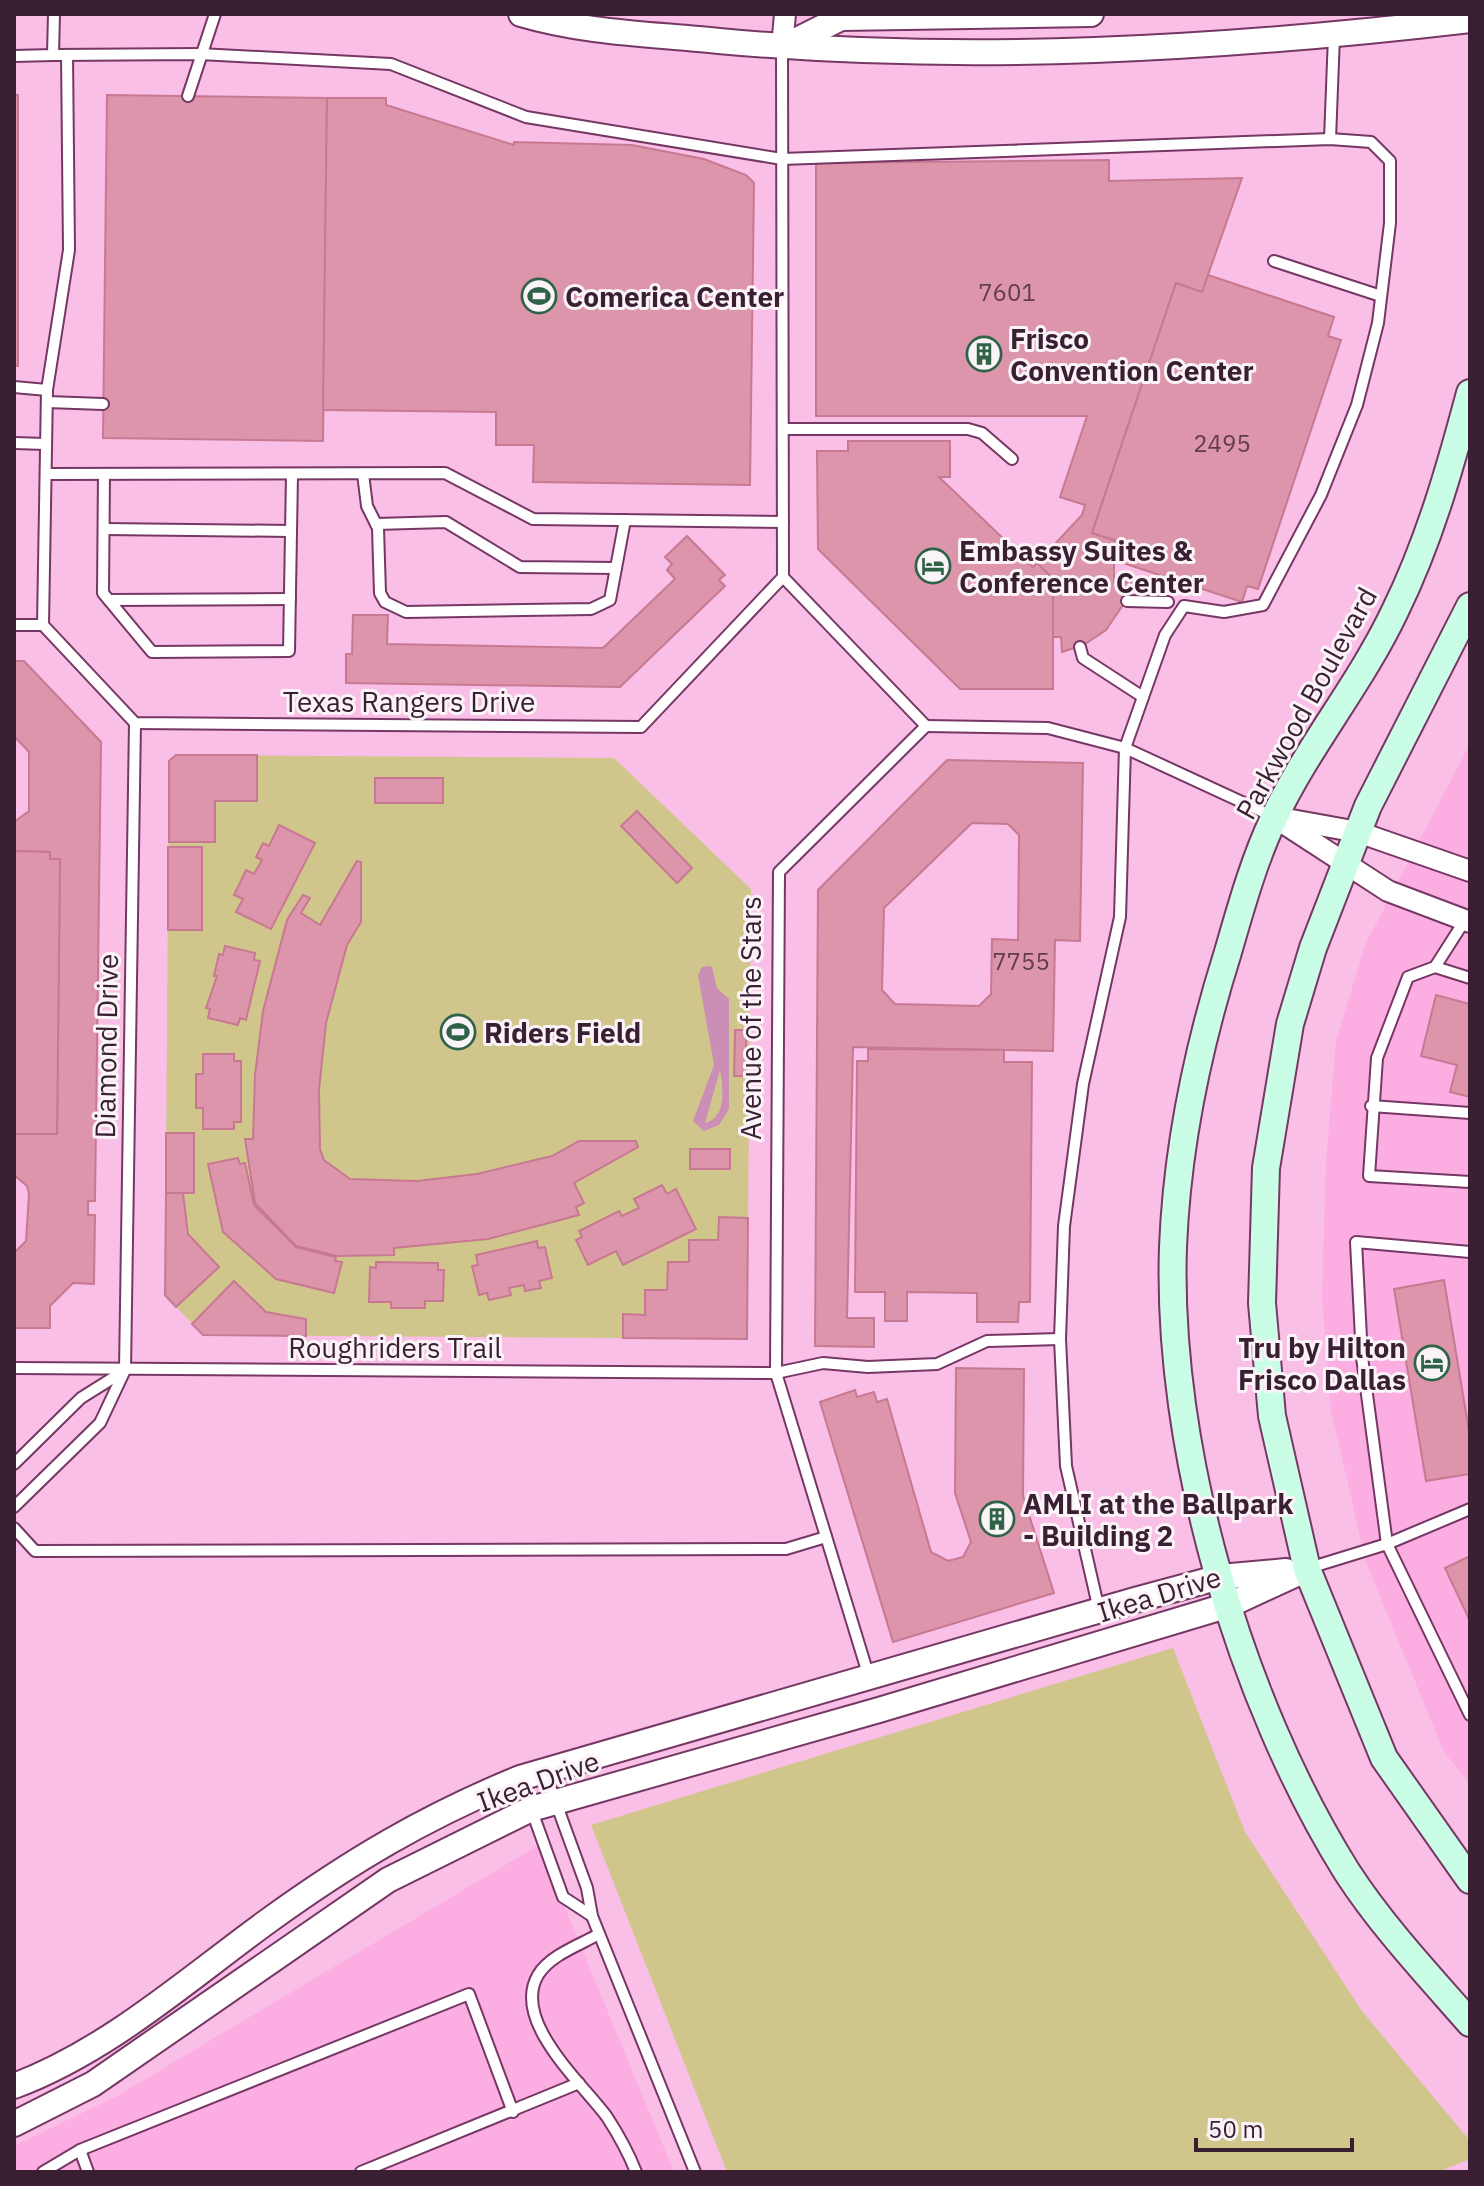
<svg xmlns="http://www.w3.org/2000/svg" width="1484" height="2186" font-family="'IBM Plex Sans',sans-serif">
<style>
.built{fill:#fcade2}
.green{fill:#d0c68c}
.water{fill:#cb8eb7;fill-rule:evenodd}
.building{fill:#dc95ab;stroke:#c87992;stroke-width:2;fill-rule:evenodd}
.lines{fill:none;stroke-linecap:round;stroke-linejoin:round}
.service-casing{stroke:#753763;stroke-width:14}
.minor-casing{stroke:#753763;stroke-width:24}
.tertiary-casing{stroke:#753763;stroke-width:28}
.secondary-casing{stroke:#753763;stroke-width:30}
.service{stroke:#fff;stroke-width:10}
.minor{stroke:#fff;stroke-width:20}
.tertiary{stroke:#fff;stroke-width:24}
.secondary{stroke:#cafde6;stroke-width:26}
.labels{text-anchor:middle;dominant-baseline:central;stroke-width:6;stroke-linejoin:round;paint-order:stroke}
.number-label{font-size:24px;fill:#623c50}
.poi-label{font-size:28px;font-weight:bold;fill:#3a1f32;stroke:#faf3f7;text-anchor:start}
.street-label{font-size:28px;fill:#3a1f32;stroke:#faf3f7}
</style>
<rect width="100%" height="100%" fill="#fabfe6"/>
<g class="built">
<polygon points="1470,744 1470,1783 1444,1752 1366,1562 1331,1410 1322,1297 1326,1162 1336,1041 1365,945"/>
<polygon points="539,1845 674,2172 14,2172 14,2146 117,2096"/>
</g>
<g class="green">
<polygon points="176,755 614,758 751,889 747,1339 203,1335 165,1295 169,761"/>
<polygon points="1173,1648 1245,1832 1362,2011 1470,2141 1470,2159 1438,2172 727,2172 591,1825"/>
</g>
<path class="water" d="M707,966l5,1 5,21 12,11v110l-10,16 -15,6 -11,-10 21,-56 -16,-90 4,-8zM720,1070c3,18 7,47 -15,53z"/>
<g class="building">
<rect x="14" y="95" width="4" height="271"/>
<polygon points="107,95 327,98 323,441 103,438"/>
<polygon points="327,98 386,98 386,105 514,145 514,142 632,145 704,159 746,175 754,183 750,485 533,482 534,445 496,445 496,412 323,410"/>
<polygon points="1109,160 1109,181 1242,178 1202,292 1176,283 1092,533 1120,542 1114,560 1114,583 1132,582 1129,596 1106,630 1085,644 1062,652 1061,637 1053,637 1053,579 1037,563 1082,515 1085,505 1060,497 1087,416 816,416 816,163"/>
<polygon points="1208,275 1334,317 1328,336 1341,340 1258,589 1247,586 1242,602 1114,560 1120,542 1092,533 1176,283 1202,292"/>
<polygon points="848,441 950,441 950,477 939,477 1033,567 1037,563 1053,579 1053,689 960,689 818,549 817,451 848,451"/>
<polygon points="687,536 725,575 719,580 725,586 620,687 346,683 346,654 352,654 353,615 388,615 387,644 603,648 675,579 667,570 672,564 665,557"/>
<polygon points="14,661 24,661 101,742 95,1201 88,1201 88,1215 95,1215 94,1284 73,1283 50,1306 50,1328 14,1328 14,1253 26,1241 29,1194 27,1186 14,1175 14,1134 57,1134 60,859 50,859 50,852 14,851 14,822 29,811 29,752 14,736"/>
<polygon points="176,755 257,755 257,801 215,801 215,842 169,842 169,761"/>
<path d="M947,760l136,3 -3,178 -25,-1 -2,111 -200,-4 -6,271h27v29l-59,-1 3,-456zM972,823l36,1 11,11 -1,105 -26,-1 -1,55 -12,12 -84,-2 -13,-14 2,-82z"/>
<rect x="375" y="778" width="68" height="25"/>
<polygon points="637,811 692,868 677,883 621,826"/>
<polygon points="279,825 315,843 271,929 236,912 243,899 234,895 246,870 254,874 262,860 256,857 263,843 269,846"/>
<rect x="168" y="847" width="34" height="83"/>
<polygon points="14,851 50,852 50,859 60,859 57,1134 14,1134"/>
<polygon points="357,861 361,862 361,922 347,945 326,1023 319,1090 320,1149 324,1160 350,1179 417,1181 477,1174 552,1156 579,1141 636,1141 638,1147 574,1183 584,1203 576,1207 579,1215 488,1239 394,1248 394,1255 337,1256 296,1246 255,1203 245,1139 253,1139 255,1075 263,1011 287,920 303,895 310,898 301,913 320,925"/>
<polygon points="225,946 255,953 254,960 260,961 246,1020 240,1018 238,1025 208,1018 210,1009 206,1008 217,976 214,976 219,954 223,955"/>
<polygon points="1436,995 1470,1004 1470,1097 1450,1092 1457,1065 1421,1056"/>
<polygon points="735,1030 746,1030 746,1076 734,1076"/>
<polygon points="868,1049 1004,1050 1004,1062 1032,1062 1030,1302 1019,1302 1018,1322 977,1322 977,1293 907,1292 907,1321 885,1321 885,1292 855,1292 857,1061 868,1061"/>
<polygon points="203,1054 234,1054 234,1061 241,1061 241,1122 234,1122 234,1129 203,1129 203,1108 196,1108 196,1074 203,1074"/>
<rect x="166" y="1133" width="28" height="60"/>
<rect x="690" y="1149" width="40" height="20"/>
<polygon points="238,1158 240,1164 245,1163 254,1205 296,1247 336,1257 335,1261 342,1262 334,1293 276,1279 223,1232 208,1164"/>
<polygon points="662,1185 667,1194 676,1189 696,1229 623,1265 616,1251 588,1265 576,1240 582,1237 579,1231 619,1211 622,1216 639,1208 634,1199"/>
<polygon points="166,1193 183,1193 188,1234 219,1267 176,1307 165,1295"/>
<polygon points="719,1217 748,1218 747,1339 623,1338 623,1314 645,1315 645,1290 667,1290 668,1262 689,1262 689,1240 718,1240"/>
<polygon points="537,1241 538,1248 545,1247 552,1278 539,1281 541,1288 525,1291 524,1285 509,1288 511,1295 489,1300 487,1293 479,1295 472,1266 478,1265 476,1255"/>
<polygon points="376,1262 438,1263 438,1270 444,1270 443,1301 425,1301 425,1308 391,1308 391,1302 369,1302 370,1267 376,1268"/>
<polygon points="1444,1280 1470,1437 1470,1474 1426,1481 1394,1289"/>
<polygon points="234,1281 266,1312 306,1319 306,1336 203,1335 192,1324"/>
<polygon points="956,1368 1024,1369 1023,1496 1054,1593 893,1642 820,1402 855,1390 857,1397 874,1392 877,1402 887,1399 931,1552 948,1561 963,1557 971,1542 955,1493"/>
<polygon points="1470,1556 1470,1621 1445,1568"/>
</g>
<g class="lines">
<g class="service-casing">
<g id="service">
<polyline points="782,47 783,577 926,726"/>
<polyline points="53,55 200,54 391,64 526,117 782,159 1330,139 1371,142 1390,161 1390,223 1378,323 1357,405 1321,495 1263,605 1224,612 1184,606 1165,635 1125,748 1120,917 1083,1084 1064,1226 1060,1339 1066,1466 1099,1610"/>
<polyline points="14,56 53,55 54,14"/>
<polyline points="188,96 215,14"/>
<polyline points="1330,139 1334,36"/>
<polyline points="1274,261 1381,296"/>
<polyline points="14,387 47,390"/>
<polyline points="47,402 103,404"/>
<polyline points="783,429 968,429 982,433 1012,459"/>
<polyline points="14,443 46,444"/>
<polyline points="46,474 445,473 533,519 783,522"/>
<polyline points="104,474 103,593 152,652 289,651 292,474"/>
<polyline points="363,474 367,506 378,528 380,593 385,602 406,612 591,609 610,600 625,520"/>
<polyline points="376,524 446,522 520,567 616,568"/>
<polyline points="104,529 291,531"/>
<polyline points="109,600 290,599"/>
<polyline points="1127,601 1168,602"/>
<polyline points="14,625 43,625 135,723 641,727 783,577"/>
<polyline points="43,625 47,390 69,250 67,55"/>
<polyline points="1080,647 1083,658 1143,697"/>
<polyline points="926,726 1048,728 1125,748 1272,816"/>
<polyline points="1465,920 1435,967 1408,977 1377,1058 1369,1176 1470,1182"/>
<polyline points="1435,967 1470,978"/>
<polyline points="1371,1106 1470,1113"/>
<polyline points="1470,1252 1356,1242 1362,1357 1387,1544 1470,1715"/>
<polyline points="14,1368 776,1373 823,1363 868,1367 937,1364 987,1341 1060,1339"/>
<polyline points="14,1464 81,1398 124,1371"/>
<polyline points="14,1507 100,1423 125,1370 135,723"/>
<polyline points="14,1528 35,1551 786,1549 826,1537"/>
<polyline points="1309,1568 1387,1544 1470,1509"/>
<polyline points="869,1677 776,1373 779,872 926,726"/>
<polyline points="544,1770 587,1888 592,1916 695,2172"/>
<polyline points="520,1778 563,1897 592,1916"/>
<path d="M599,1934c-19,11 -49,21 -61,41 -27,46 44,108 69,142 11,17 22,37 29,55"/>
<polyline points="80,2150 88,2172"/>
<polyline points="43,2172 80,2150 469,1994 513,2112"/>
<polyline points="361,2172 579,2083"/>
</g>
</g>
<g class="minor-casing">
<g id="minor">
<polyline points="782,47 785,14"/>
<polyline points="1274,817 1388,891 1470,922"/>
<polyline points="1286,819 1358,832 1470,871"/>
</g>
</g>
<g class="tertiary-casing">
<g id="tertiary">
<path d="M521,14c64,19 131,20 198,27 250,23 502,8 751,-21"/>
<polyline points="785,46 841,18 1091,14"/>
<path d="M14,2086c94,-35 174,-107 254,-165 83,-60 157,-104 252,-143l615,-178 85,-23 66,-6"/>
<polyline points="14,2124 93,2084 388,1880 531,1809 879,1710 1229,1605 1307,1569"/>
</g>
</g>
<g class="secondary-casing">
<g id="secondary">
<path d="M1470,393c-20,75 -41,149 -75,218 -34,72 -87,135 -121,207 -20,42 -33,89 -46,134 -30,95 -51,195 -55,295 -7,202 67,454 174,625 35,54 81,103 123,151"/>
<polyline points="1470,606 1368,806 1313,948 1290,1024 1266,1168 1262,1303 1272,1416 1307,1569 1384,1758 1470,1880"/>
</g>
</g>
<use href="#service" class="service"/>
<use href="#minor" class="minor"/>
<use href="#tertiary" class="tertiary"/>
<use href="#secondary" class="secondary"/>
</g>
<defs>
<g id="stadium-ring" transform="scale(1.8)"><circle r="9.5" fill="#faf3f7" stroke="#2e6348" stroke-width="1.5"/><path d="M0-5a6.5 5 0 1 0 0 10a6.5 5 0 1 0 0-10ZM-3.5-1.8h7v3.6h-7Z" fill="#2e6348"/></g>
<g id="building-ring" transform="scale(1.8)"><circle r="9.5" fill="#faf3f7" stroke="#2e6348" stroke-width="1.5"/><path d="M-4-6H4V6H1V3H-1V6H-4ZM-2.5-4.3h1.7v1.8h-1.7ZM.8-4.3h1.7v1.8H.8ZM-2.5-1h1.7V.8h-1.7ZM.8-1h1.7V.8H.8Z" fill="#2e6348"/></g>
<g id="hotel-ring" transform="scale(1.8)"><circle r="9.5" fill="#faf3f7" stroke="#2e6348" stroke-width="1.5"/><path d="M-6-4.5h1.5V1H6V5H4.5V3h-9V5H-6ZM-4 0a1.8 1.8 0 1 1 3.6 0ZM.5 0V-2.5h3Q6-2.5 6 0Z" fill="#2e6348"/></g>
</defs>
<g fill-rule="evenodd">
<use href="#stadium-ring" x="539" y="296"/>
<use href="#building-ring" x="984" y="354"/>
<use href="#hotel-ring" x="933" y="566"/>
<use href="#stadium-ring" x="458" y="1032"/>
<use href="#hotel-ring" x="1432" y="1363"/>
<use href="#building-ring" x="997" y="1519"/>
</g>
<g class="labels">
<g class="number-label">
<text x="1007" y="292">7601</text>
<text x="1222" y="443">2495</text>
<text x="1021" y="961">7755</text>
</g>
<g class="poi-label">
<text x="565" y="296">Comerica Center</text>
<text x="1010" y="338">Frisco<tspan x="1010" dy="32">Convention Center</tspan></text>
<text x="959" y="550">Embassy Suites &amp;<tspan x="959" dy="32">Conference Center</tspan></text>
<text x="484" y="1032">Riders Field</text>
<text x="1406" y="1347" text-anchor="end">Tru by Hilton<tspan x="1406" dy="32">Frisco Dallas</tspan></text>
<text x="1023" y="1503">AMLI at the Ballpark<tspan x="1023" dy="32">- Building 2</tspan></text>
</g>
<g class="street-label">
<text x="409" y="701">Texas Rangers Drive</text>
<text transform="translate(1306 703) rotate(-61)">Parkwood Boulevard</text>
<text transform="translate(750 1018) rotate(-90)">Avenue of the Stars</text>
<text transform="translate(106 1046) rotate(-89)">Diamond Drive</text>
<text x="395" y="1347">Roughriders Trail</text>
<text transform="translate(1159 1594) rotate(-17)">Ikea Drive</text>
<text transform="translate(538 1781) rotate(-20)">Ikea Drive</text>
</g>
</g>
<rect width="1484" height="2186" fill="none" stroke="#3a1f32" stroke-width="32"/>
<path d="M1196 2138v12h156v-12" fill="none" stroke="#3a1f32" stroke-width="4"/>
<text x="1208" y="2138" font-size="24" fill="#3a1f32" stroke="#faf3f7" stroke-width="6" paint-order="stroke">50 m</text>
</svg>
